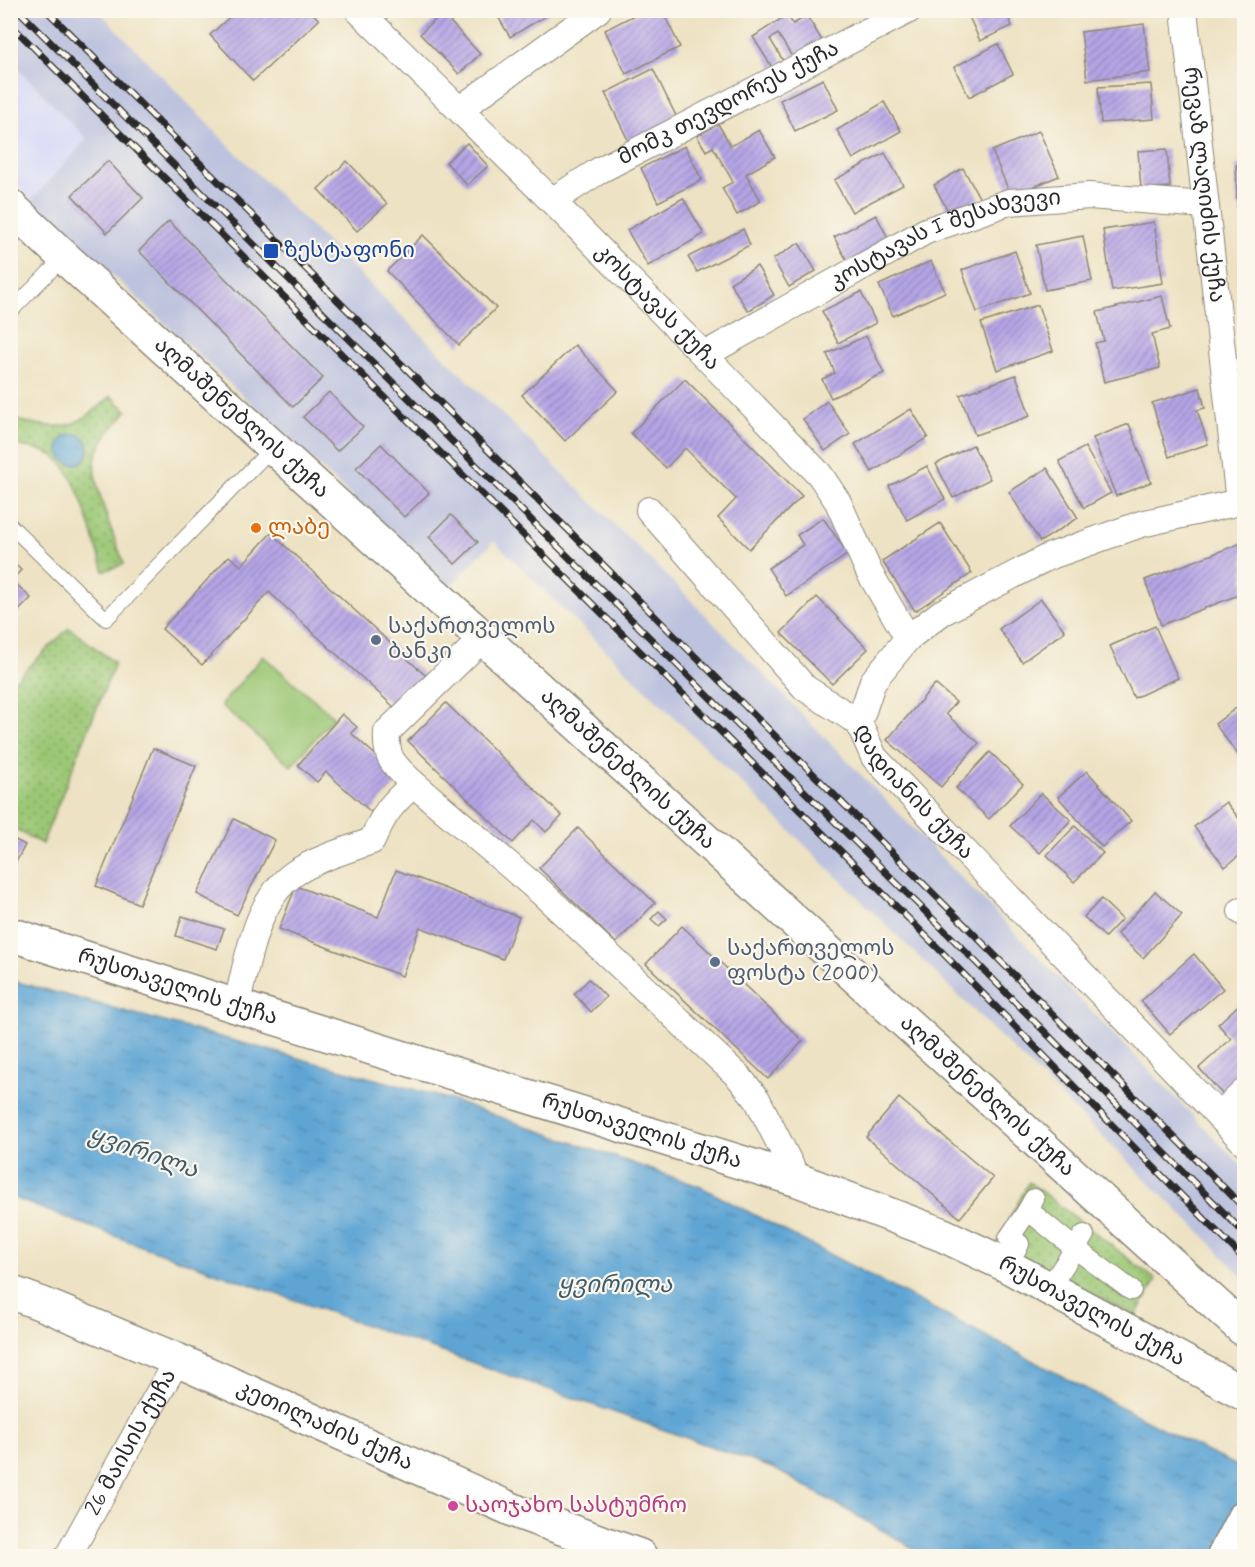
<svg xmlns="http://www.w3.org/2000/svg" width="1255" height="1567" font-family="Mynerve,'Noto Sans Georgian',sans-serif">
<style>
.built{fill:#d5d8f9}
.industrial{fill:#bdc3de}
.green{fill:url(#green-dots);stroke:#637950;stroke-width:1.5}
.pitch{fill:#9bc774;stroke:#637950;stroke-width:1.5}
.water{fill:url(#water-ripples);stroke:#446880;stroke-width:1.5}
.building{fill:url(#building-hatch)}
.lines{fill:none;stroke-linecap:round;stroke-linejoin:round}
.service-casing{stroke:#8c8677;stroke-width:16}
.pedestrian-casing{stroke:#8c8677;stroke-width:22}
.minor-casing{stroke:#8c8677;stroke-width:28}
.tertiary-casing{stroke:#8c8677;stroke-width:36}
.secondary-casing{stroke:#8c8677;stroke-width:36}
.service{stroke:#fff;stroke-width:14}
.pedestrian{stroke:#fff;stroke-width:20}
.minor{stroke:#fff;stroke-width:26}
.tertiary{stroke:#fff;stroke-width:33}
.secondary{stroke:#fff;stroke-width:33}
.rail-casing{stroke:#2b2b2b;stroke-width:7}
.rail{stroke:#fbf7ec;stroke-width:4.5;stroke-dasharray:14;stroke-linecap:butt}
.transit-dot{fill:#1a4fb4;stroke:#fbf7ec;stroke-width:2}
.food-dot{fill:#e8710a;stroke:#fbf7ec;stroke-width:2}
.service-dot{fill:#5c6f8a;stroke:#fbf7ec;stroke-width:2}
.hotel-dot{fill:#d1479c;stroke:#fbf7ec;stroke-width:2}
.labels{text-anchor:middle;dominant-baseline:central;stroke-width:4.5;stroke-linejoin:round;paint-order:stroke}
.street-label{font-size:22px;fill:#2b2b2b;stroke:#fbf7ec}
.transit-label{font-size:22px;fill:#164399;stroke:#fbf7ec;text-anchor:start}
.food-label{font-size:22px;fill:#c56008;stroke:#fbf7ec;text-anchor:start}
.service-label{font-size:22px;fill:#4e5e75;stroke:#fbf7ec;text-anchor:start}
.hotel-label{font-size:22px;fill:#b23c85;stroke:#fbf7ec;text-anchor:start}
.water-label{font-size:24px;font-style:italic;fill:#3f5c6f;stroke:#fbf7ec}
</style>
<defs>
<pattern id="green-dots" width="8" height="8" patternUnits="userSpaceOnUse" patternTransform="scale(1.5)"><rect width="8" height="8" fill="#9bc774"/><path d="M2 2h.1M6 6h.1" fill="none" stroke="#7fa25f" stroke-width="1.8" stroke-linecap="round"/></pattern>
<pattern id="water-ripples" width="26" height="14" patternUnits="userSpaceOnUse" patternTransform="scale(1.5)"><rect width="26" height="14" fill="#5ea5d4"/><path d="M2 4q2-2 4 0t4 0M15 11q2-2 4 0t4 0" fill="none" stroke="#4e87ac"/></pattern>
<pattern id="building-hatch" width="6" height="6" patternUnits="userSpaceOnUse" patternTransform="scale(1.5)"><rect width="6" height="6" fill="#b5a5e6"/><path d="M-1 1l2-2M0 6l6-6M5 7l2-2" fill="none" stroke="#9387bb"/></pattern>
</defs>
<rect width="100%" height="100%" fill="#fbf7ec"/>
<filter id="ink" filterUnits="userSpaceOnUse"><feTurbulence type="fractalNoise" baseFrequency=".0167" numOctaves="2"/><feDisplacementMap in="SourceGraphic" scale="12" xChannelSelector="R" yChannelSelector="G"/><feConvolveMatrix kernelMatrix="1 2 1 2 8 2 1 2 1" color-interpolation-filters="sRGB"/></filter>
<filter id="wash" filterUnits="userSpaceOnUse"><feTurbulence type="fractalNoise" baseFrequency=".008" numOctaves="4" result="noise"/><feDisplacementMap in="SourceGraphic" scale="24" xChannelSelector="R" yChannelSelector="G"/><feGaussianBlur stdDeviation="1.35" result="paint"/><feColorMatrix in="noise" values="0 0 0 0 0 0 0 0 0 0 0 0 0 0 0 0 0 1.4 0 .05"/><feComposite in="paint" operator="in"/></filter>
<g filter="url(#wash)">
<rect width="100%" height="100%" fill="#ede2c3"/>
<polygon class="built" points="10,62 87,139 32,200 11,179"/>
<polygon class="industrial" points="10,11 99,11 229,146 680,589 1244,1168 1244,1279 1209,1241 494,541 449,587 32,200 87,139 11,62"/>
<g class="green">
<path d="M111,396l16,15c-12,15 -30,32 -32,51 -3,21 21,80 29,102l-20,7c-10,-29 -25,-97 -49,-114 -11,-8 -31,-10 -44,-13v-25c51,11 60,14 100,-23z"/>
<polygon points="69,628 115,663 42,844 11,827 11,684"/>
<polygon points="1029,1182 1156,1280 1135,1316 996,1245"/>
</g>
<polygon class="pitch" points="263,656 334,717 291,766 221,705"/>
<g class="water">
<circle cx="74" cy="449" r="15"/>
<polygon points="10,980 445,1098 701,1187 1207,1452 1244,1469 1244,1556 927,1556 775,1469 147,1248 11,1197"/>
</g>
<g id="blocks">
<g class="building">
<polygon points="237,10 310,10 319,20 253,81 210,35"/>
<polygon points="494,10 546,10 549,14 510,37"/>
<polygon points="644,10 662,10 680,47 626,74 605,30"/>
<polygon points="966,10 1005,10 1012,26 980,41"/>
<polygon points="442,13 480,54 459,74 420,34"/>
<polygon points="787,15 793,24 807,16 823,42 794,60 778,34 770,39 784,62 773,69 753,37"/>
<polygon points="1144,24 1150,72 1087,80 1081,32"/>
<polygon points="998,44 1013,74 969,97 954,67"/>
<polygon points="653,69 679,122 631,146 605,93"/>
<polygon points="823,79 838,110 795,131 780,100"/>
<polygon points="1151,84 1154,119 1101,123 1098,87"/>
<polygon points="884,102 901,131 853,159 837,130"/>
<polygon points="718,124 731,146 759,130 775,157 746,174 761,201 737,215 722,188 733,182 713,147 706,151 697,136"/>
<polygon points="1039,131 1059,176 1011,196 992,151"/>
<polygon points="467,143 488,166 467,185 446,162"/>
<polygon points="685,146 702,180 658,202 641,168"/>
<polygon points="1167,149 1170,187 1141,189 1138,151"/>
<polygon points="885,153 903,185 852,212 834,180"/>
<polygon points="108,161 143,198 107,233 72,195"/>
<polygon points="347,161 387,204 357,231 318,189"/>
<polygon points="1236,165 1244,165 1244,206 1237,207"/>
<polygon points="963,168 980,199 950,215 934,185"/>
<polygon points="683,198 704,234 648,266 627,230"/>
<polygon points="876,215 892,245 850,266 834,237"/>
<polygon points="169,221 323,378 293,407 139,251"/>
<polygon points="1154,222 1163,283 1112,291 1103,230"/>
<polygon points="743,229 750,245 697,272 688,257"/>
<polygon points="423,235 496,308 459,345 387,271"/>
<polygon points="1083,236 1092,281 1045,290 1036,245"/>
<polygon points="799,243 816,271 789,287 773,259"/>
<polygon points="1015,251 1030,293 977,312 962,270"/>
<polygon points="931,261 945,292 893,316 879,285"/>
<polygon points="757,266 774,295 748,311 730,283"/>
<polygon points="861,292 876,323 838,343 822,311"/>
<polygon points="1162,296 1170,329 1152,334 1160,368 1104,382 1095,343 1104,341 1097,312"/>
<polygon points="1038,305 1053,351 997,370 981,323"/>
<polygon points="866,336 884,373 831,398 822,379 835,373 827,354"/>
<polygon points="575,345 618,391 565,441 522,395"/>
<polygon points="1016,375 1030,416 975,435 960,395"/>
<polygon points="685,379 802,496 749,549 718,518 736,499 685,448 666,468 631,433"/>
<polygon points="1200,388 1205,408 1197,410 1208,444 1169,457 1152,403"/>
<polygon points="329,392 363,427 337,451 303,417"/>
<polygon points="827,401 850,434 825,451 803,419"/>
<polygon points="911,409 928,437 872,472 855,444"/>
<polygon points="1129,424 1151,482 1116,496 1093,438"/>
<polygon points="381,444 429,493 404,517 356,468"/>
<polygon points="973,445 990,479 953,498 936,464"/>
<polygon points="1085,447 1111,493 1084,508 1059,461"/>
<polygon points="927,466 945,499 907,520 889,486"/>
<polygon points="1047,468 1078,518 1040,542 1009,492"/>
<polygon points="451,515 478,542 455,564 429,537"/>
<polygon points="823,518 848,554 786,596 768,568 803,545 797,535"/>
<polygon points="940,523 972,573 915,611 882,561"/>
<polygon points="271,533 426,676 396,709 269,592 202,665 162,629 229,556 241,566"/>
<polygon points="1244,542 1244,593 1161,625 1145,580"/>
<polygon points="10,560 21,570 12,580 31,598 10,620"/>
<polygon points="817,597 868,649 832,684 781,633"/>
<polygon points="1041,599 1065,631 1022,662 999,629"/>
<polygon points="1155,626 1178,678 1134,698 1110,646"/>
<polygon points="935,684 956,702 946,714 979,743 941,787 887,740"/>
<polygon points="1244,702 1244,763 1215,724"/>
<polygon points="446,703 562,816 546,832 534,820 513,843 408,741"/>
<polygon points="342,714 357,727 351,733 401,778 371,812 326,772 317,782 298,765"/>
<polygon points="153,748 196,766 139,904 96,886"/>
<polygon points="990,752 1023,784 989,819 956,788"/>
<polygon points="1087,771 1131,821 1102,847 1058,797"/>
<polygon points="1041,793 1071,820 1040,853 1010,826"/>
<polygon points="1226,802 1244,825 1244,852 1225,867 1194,827"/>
<polygon points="234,819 275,840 237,915 197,894"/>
<polygon points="1075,826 1103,853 1074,882 1047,855"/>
<polygon points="578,828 655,903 616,943 539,868"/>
<polygon points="10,837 25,845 14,866 10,864"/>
<polygon points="396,870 519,917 503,959 420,927 402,976 279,929 296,886 378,917"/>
<polygon points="1155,891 1182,915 1143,958 1117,934"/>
<polygon points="1101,899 1122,919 1105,937 1084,917"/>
<polygon points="659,911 667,919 659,926 651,919"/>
<polygon points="182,916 224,929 217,949 176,936"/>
<polygon points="682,926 803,1041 768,1079 646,964"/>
<polygon points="1194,954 1223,989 1170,1034 1141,1001"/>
<polygon points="589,979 606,997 591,1012 574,994"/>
<polygon points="1244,1000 1244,1076 1223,1095 1199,1068 1231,1039 1218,1024"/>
<polygon points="899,1098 993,1178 960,1218 866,1137"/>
</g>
</g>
</g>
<g filter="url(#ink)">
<use href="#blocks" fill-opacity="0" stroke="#8c8677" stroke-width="1.5"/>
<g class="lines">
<g class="service-casing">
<g id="service">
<polyline points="10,312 64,257"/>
<polyline points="10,525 106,619 273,447"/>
</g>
</g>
<g class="pedestrian-casing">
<g id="pedestrian">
<polyline points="1034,1199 1028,1210 1072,1246 1131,1290"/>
<polyline points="1013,1254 1019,1244 1009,1238 1028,1210"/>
<polyline points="1057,1276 1084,1235"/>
</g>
</g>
<g class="minor-casing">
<g id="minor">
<path id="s1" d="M358,10l194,191 152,154 116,120 18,27 31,70 39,66"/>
<path id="s2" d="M1184,10l55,492"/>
<polyline points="460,109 598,10"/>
<path id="s3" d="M552,201l48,-31 309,-160"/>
<path id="s4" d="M704,355l222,-124 83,-29 80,-6 116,9"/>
<path id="s5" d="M1244,501l-103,23 -93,33 -107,56 -33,25 -35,43 -14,42 15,34 370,385"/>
<polyline points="649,510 805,688 859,723"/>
<path d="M483,638l-96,94c-2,28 8,34 27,52l128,109 196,183 19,23 41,81"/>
<polyline points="1241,911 1244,913"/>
<path d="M236,1006c12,-44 18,-105 59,-133 23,-15 52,-23 77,-32 12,-28 19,-37 42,-57"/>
<polyline points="1219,1116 1244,1092"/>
<path id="s6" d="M68,1556l109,-196"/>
</g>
</g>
<g class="tertiary-casing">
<g id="tertiary">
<path id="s7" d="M10,934l226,72 562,174 145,55 59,28 242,131"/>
<path id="s8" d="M10,1292l35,13 132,55 343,153 120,43"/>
</g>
</g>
<g class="secondary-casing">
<g id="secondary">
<path id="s9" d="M10,206l54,51 1180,1073"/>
<polyline points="1224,1556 1244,1517"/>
</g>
</g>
<use href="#service" class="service"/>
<use href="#pedestrian" class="pedestrian"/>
<use href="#minor" class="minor"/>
<use href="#tertiary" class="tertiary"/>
<use href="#secondary" class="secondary"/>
<g class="rail-casing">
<g id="rail">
<polyline points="18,10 950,936 1244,1233"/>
<polyline points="46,10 962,922 1244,1208"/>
<polyline points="10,24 939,949 1244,1259"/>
</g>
</g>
<use href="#rail" class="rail"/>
</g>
</g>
<rect class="transit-dot" x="263" y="243" width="16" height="16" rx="3"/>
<circle class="food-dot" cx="256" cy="528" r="6"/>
<g class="service-dot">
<circle cx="376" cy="640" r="6"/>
<circle cx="715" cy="962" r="6"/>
</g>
<circle class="hotel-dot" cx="453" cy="1506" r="6"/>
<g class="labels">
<g class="street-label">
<text stroke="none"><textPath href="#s3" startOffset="202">მომკ თევდორეს ქუჩა</textPath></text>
<text stroke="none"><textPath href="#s2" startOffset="176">რევაზ ლაღიძის ქუჩა</textPath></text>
<text stroke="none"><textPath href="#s4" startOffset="270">კოსტავას I შესახვევი</textPath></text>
<text stroke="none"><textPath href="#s1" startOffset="422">კოსტავას ქუჩა</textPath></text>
<text stroke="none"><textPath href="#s9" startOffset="314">აღმაშენებლის ქუჩა</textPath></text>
<text stroke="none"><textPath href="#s9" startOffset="836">აღმაშენებლის ქუჩა</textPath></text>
<text stroke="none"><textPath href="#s5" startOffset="555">დადიანის ქუჩა</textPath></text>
<text stroke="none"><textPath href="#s7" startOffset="176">რუსთაველის ქუჩა</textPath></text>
<text stroke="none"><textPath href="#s9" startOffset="1322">აღმაშენებლის ქუჩა</textPath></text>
<text stroke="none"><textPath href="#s7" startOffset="662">რუსთაველის ქუჩა</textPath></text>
<text stroke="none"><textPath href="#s7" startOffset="1148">რუსთაველის ქუჩა</textPath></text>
<text stroke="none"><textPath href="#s8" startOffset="342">კეთილაძის ქუჩა</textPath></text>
<text stroke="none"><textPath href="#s6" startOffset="130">26 მაისის ქუჩა</textPath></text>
</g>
<g class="transit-label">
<text x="284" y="251">ზესტაფონი</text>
</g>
<g class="food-label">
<text x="268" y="528">ლაბე</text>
</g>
<g class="service-label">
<text x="388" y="627">საქართველოს<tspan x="388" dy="25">ბანკი</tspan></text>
<text x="727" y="949">საქართველოს<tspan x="727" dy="25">ფოსტა (2000)</tspan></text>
</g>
<g class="hotel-label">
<text x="465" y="1506">საოჯახო სასტუმრო</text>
</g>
<g class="water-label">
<text transform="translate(143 1153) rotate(19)">ყვირილა</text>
<text x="615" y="1285">ყვირილა</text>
</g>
</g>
<rect width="1255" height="1567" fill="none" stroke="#fbf7ec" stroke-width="36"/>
</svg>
